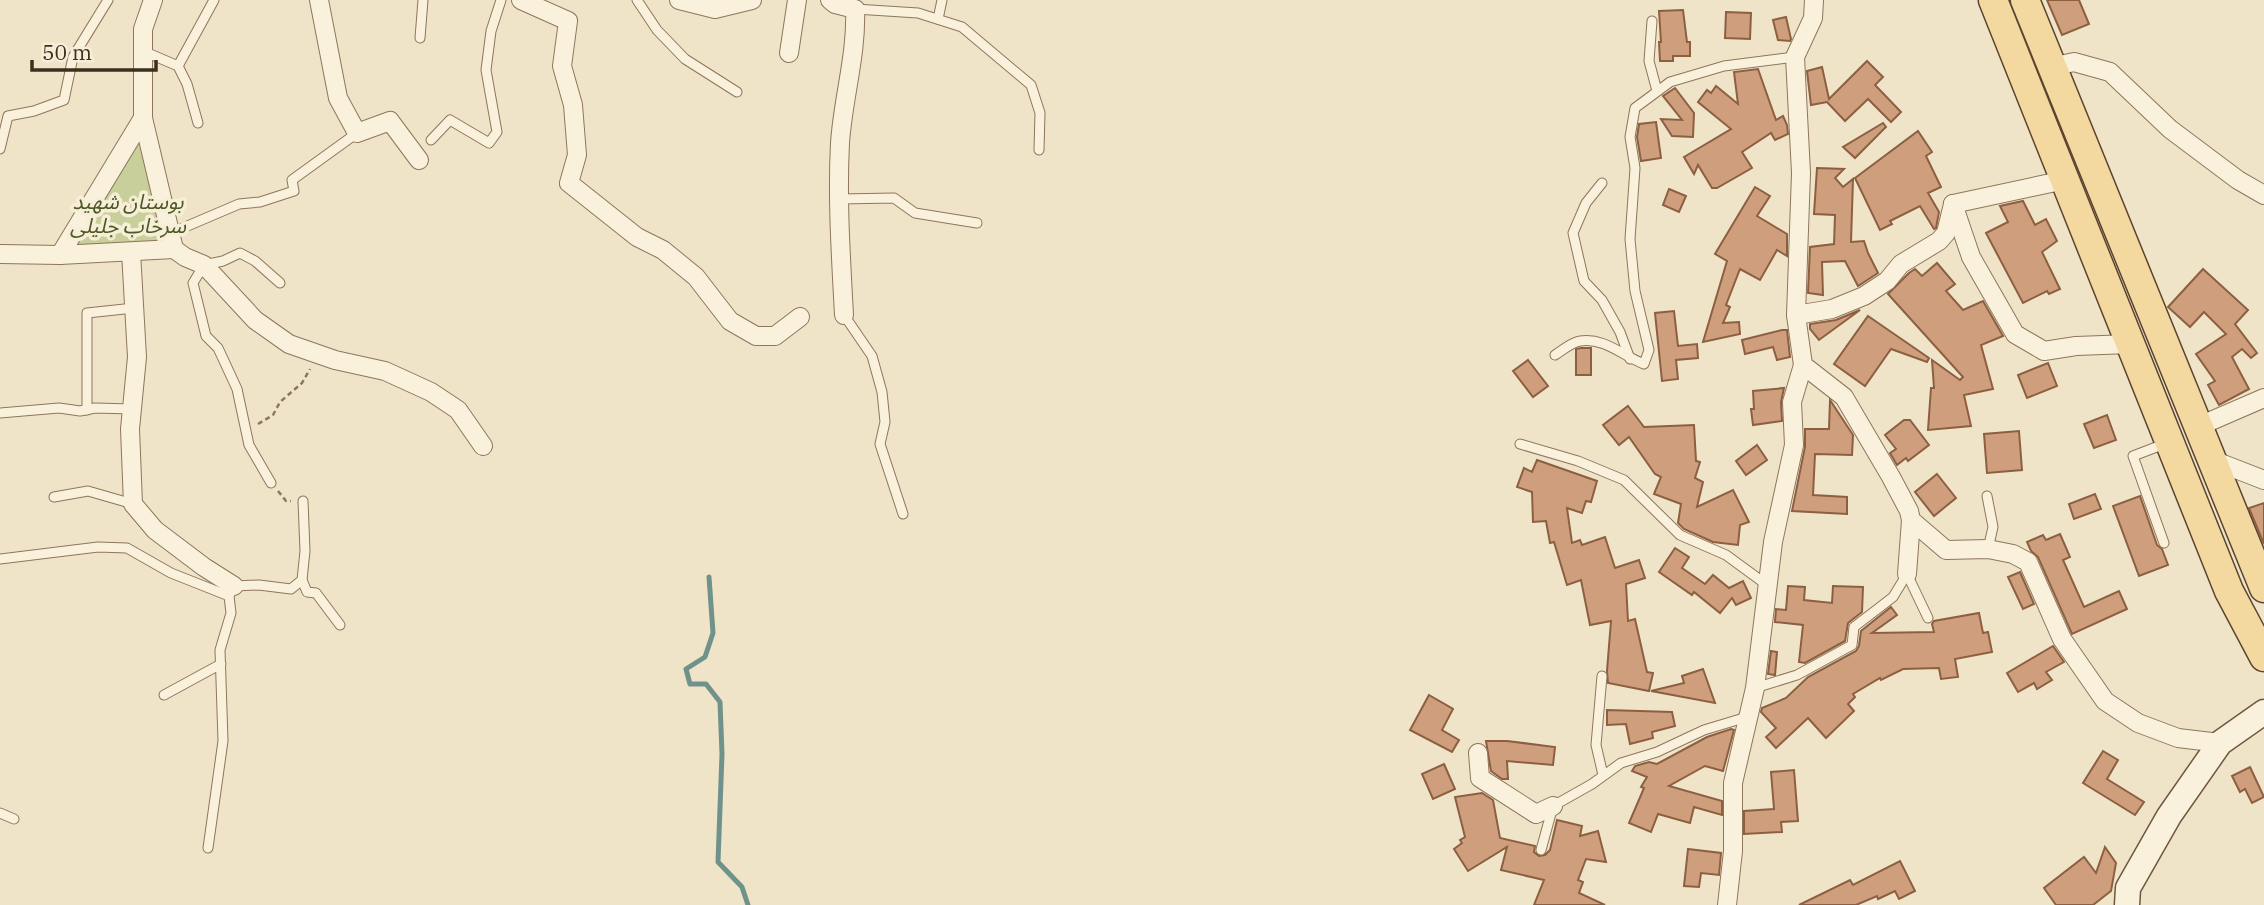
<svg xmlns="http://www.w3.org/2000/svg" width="2264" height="905" font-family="'IBM Plex Serif','Noto Sans Arabic',serif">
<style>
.green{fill:#c9cf9b}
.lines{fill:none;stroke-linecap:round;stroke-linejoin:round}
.stream{stroke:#6f938a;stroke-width:5}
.building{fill:#cf9f7d;stroke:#8d5f41;stroke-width:2}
.lane-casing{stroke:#8d765c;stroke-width:11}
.street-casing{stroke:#8d765c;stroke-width:20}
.secondary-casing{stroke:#6f573f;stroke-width:27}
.primary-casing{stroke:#5b4430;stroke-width:31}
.path{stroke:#8d765c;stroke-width:2.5;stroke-dasharray:5 3.5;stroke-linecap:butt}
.lane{stroke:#faf1dc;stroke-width:9}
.street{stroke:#faf1dc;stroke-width:18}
.secondary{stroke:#faf1dc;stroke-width:24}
.primary{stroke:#f3d9a0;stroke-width:28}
.labels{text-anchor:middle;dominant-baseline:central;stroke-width:7;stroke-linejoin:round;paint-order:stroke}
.park-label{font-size:21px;font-style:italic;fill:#4d5a26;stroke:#f7eed8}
</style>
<rect width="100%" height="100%" fill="#f0e4c8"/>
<polygon class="green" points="141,135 163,242 75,247"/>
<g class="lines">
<polyline class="stream" points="709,577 713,633 705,657 686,669 690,684 706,684 720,702 722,754 718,862 742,887 748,905"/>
</g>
<g class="building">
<polygon points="2047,0 2079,0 2089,24 2062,35"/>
<polygon points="1683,10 1687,42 1690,42 1690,56 1673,56 1673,61 1660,61 1659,42 1661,42 1659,11"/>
<polygon points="1726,12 1751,13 1750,39 1725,38"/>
<polygon points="1786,17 1791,39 1790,41 1778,40 1773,20"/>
<polygon points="1867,61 1883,77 1875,85 1901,112 1891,122 1868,99 1845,121 1827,102 1811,105 1807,71 1822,67 1829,99"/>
<polygon points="1758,69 1776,120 1783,116 1787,125 1788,134 1775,140 1771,133 1742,152 1752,168 1717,188 1712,188 1698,165 1694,174 1684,157 1731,129 1698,102 1707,90 1711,93 1716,86 1738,104 1734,72"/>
<polygon points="1675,88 1694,113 1693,137 1672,136 1661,119 1682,120 1663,96"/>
<polygon points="1656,122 1661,158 1641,161 1637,137 1639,124"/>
<polygon points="1883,123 1886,127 1855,158 1843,147"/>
<polygon points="1918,131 1932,152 1926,156 1941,187 1928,193 1939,212 1936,228 1934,229 1920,206 1890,221 1892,224 1880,230 1855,178"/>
<polygon points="1817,168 1844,169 1835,178 1843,187 1853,179 1851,242 1864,241 1868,253 1878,273 1858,286 1845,261 1822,262 1823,295 1808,293 1810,247 1834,244 1835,215 1814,214"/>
<polygon points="1755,187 1770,196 1757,216 1787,234 1787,256 1777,250 1760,280 1740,269 1726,305 1730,307 1723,323 1739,322 1740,334 1703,342 1727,261 1715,254"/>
<polygon points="1669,189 1686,196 1679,212 1663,205"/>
<polygon points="2023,201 2035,225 2046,219 2057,241 2042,252 2060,289 2049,294 2047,291 2023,303 1986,233 2008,222 2000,206"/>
<polygon points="1937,263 1955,284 1946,291 1963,310 1983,301 2003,336 1981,345 1993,389 1964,395 1971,426 1928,430 1931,388 1934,388 1932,360 1960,380 1963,377 1888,294 1909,273 1915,269 1922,276"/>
<polygon points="2203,269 2248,310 2235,324 2257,353 2251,358 2242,349 2232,357 2249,389 2219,405 2208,385 2215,381 2196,354 2226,334 2204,312 2190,327 2168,307"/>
<polygon points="1860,310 1819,340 1810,329 1810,324 1836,320"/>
<polygon points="1674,311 1678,346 1697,344 1698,358 1676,360 1678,379 1662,381 1655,313"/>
<polygon points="1868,316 1929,358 1927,362 1891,349 1865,386 1834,364"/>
<polygon points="1782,330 1787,330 1790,357 1777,360 1773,347 1745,354 1742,340"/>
<polygon points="1581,348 1591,348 1591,375 1576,375 1576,349"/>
<polygon points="1528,360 1548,386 1533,397 1513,371"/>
<polygon points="2048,363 2057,386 2027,398 2018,375"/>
<polygon points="1784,388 1781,402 1782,421 1753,425 1751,409 1754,409 1753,391"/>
<polygon points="1830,400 1853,435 1852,455 1815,454 1813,495 1847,497 1847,514 1792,511 1805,447 1805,429 1829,429"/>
<polygon points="1628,406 1644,427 1694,425 1696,461 1700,462 1695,478 1703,482 1697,507 1733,490 1749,522 1740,525 1738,545 1713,542 1684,529 1678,523 1681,504 1654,494 1661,477 1655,474 1629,437 1619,445 1603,425"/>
<polygon points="2107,415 2116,440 2094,448 2084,424"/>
<polygon points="1904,420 1910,420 1929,445 1908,461 1906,458 1897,465 1890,453 1896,449 1885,435"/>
<polygon points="2019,431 2022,470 1987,473 1984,434"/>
<polygon points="1757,445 1767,460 1746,475 1736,461"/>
<polygon points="1537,460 1597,481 1591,502 1586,501 1582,513 1567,508 1572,543 1580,540 1582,545 1605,537 1615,568 1639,560 1645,578 1626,584 1628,621 1635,619 1647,672 1653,673 1649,691 1608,683 1607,671 1611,621 1590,625 1581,580 1567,585 1554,542 1550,543 1546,521 1533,522 1532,492 1517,487 1524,468 1532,472"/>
<polygon points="1937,474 1956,498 1934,516 1915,492"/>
<polygon points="2095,494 2101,509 2074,519 2069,504"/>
<polygon points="2140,496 2157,545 2162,549 2168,565 2139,576 2113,506"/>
<polygon points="2264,503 2264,544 2249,508"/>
<polygon points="2060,534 2070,557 2063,560 2084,607 2119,591 2127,609 2072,634 2038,557 2031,551 2027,542 2043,535 2046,540"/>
<polygon points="1675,548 1689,557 1682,568 1705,584 1713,575 1729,588 1743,581 1751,598 1736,605 1732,598 1720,613 1694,592 1692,595 1659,572"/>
<polygon points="2020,572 2034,604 2023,609 2008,577"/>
<polygon points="1788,586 1805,587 1804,600 1832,603 1833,586 1863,587 1862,612 1848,623 1845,641 1805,663 1799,662 1803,625 1775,622 1776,609 1786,610"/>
<polygon points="1891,607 1897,615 1872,633 1934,632 1932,624 1934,621 1979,613 1983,633 1988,632 1992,652 1955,659 1958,677 1941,679 1939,668 1903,669 1881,680 1880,678 1853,694 1855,697 1848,704 1854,711 1826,738 1808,718 1776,748 1766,737 1776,728 1761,712 1762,708 1786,698 1808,677 1856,651 1859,646 1861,631"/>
<polygon points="2053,646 2064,662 2046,672 2052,680 2037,689 2034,683 2018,692 2007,673"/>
<polygon points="1771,651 1777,652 1775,675 1768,674"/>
<polygon points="1703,669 1715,703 1651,691 1684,683 1682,676"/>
<polygon points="1429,695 1453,709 1442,730 1459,740 1452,752 1410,730"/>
<polygon points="1607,710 1672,712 1675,726 1652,732 1653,738 1630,744 1626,724 1607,725"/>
<polygon points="1731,729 1734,730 1723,771 1705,766 1669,786 1722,801 1722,815 1694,807 1690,823 1658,814 1651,832 1629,823 1644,788 1641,787 1647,777 1632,771 1635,766 1649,762 1657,764 1707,737"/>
<polygon points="1486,741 1507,741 1555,747 1553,765 1507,761 1508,779 1502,779 1491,771"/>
<polygon points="2103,751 2118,760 2107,779 2144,802 2135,815 2083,783"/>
<polygon points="1444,764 1455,789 1433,799 1422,774"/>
<polygon points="2250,767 2264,797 2252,803 2245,789 2240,792 2232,776"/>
<polygon points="1794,770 1798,821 1781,822 1782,832 1744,834 1744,811 1774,809 1771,772"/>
<polygon points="1482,793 1493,800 1500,838 1535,846 1534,852 1539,856 1545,855 1550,850 1557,820 1582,826 1580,836 1598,831 1606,862 1586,859 1578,880 1583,882 1579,893 1605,905 1534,905 1544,880 1501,870 1507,847 1468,871 1454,849 1462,843 1460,840 1465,837 1455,797"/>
<polygon points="2105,847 2116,863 2111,891 2093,905 2056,905 2044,888 2084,857 2096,873"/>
<polygon points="1688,849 1721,853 1719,875 1701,873 1699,887 1684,886"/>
<polygon points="1900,861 1915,891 1899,899 1895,891 1878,899 1877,896 1856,905 1799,905 1850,880 1853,885"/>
</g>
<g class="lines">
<g class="lane-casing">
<g id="lane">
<polyline points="637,0 657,30 685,59 737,92"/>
<polyline points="855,9 918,13 962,27 1031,85 1040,113 1039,150"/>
<polyline points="938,19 942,0"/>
<polyline points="1652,21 1649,61 1657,91"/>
<polyline points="420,38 423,0"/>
<polyline points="143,51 178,66 187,84 198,123"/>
<polyline points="178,66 214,0"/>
<polyline points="431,140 450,120 489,143 497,132 486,70 491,31 501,0"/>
<polyline points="0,149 8,116 34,111 64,100 73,57 108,0"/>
<polyline points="1602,183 1586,203 1573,233 1584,281 1602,300 1620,332 1630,359"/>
<polyline points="840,199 894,198 915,213 977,223"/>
<polyline points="171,233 239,204 260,202 294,191 292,180 357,133"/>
<polyline points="844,315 872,356 882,392 885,422 880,444 903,514"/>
<path d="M1555,355c8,-5 17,-13 25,-14 24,-4 43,15 64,23l5,-14 -14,-59 -5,-52 5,-71 -5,-31 5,-29 35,-26 54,-16 71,-9"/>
<polyline points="87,410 87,313 134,308"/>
<polyline points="0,413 59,408 80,411 95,408 132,409"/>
<polyline points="1520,444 1578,461 1624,480 1680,535 1726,555 1767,585"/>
<polyline points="271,483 249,445 237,389 218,348 206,336 193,283 204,265 223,261 240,253 255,261 280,283"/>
<polyline points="1987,496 1993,527 1988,549"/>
<polyline points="54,497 88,491 133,504"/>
<polyline points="2164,543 2133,456 2167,443"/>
<polyline points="0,559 98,547 127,548 171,573 229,596"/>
<polyline points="1907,574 1928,618"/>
<polyline points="302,580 307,592 316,593 340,625"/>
<polyline points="1602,676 1596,745 1603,775"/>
<polyline points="1755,688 1797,675 1852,645 1854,627 1893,597 1907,574"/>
<polyline points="164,695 221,664"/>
<polyline points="0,813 14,819"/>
<polyline points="208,848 223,741 220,650 231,613 229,596 234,586 259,585 291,589 302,580 305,551 303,501"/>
<polyline points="1541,850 1553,806 1592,784 1621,763 1657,752 1704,730 1747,717"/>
</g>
</g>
<g class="street-casing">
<g id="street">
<polyline points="153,0 143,29 143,118 174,249 185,257 204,265 255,320 289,344 335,360 385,371 431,392 458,410 483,446"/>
<polyline points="319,0 338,98 357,133 390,121 419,160"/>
<polyline points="521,0 568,21 562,66 573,105 577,155 569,183 637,237 663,250 696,277 730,321 756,336 775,336 800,317"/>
<polyline points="679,0 715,9 752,0"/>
<path d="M830,0l5,4 20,5c2,45 -12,89 -15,134 -3,57 1,115 4,172"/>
<polyline points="1814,0 1813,18 1795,57 1801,173 1796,315 1803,365 1844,397 1891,477 1909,511 1911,520 1946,550 1988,549 2013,554 2028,562 2062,639 2105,701 2138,723 2178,738 2220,743"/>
<polyline points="789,53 797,0"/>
<polyline points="2051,67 2074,62 2110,72 2170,129 2238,180 2264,195"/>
<polyline points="1953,204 1971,257 2015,334 2044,351 2076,346 2130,344"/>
<polyline points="1953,204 2065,180"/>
<polyline points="131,252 137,357 130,429 133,504 155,530 204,567 234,586"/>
<polyline points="0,254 60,255 174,249"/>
<polyline points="60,255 143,118"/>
<polyline points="1796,315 1832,309 1864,296 1887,281 1901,264 1939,241 1946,233 1953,204"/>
<polyline points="2197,427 2264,398"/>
<polyline points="2210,459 2264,480"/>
<polyline points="1907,574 1911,520"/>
<polyline points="1478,753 1480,778 1536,814 1553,806"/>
<polyline points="1727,905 1733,851 1733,783 1755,688 1773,542 1794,445 1792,402 1803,365"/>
</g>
</g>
<g class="secondary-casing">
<polyline id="secondary" points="2127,905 2128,888 2169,816 2220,743 2264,712"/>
</g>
<g class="primary-casing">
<g id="primary">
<polyline points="1993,0 2229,591 2264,657"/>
<polyline points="2025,0 2264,588"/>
</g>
</g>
<g class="path">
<polyline points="258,424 273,415 280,402 302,383 310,369"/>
<polyline points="278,491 286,501 291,501"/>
</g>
<use href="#lane" class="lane"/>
<use href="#street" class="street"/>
<use href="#secondary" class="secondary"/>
<use href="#primary" class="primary"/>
</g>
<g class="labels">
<g class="park-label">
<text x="128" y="201">بوستان شهید<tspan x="128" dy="24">سرخاب جلیلی</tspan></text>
</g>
</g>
<path d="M32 60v10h124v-10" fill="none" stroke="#3d2e20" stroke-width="3.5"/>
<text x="42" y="60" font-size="21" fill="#3d2e20" stroke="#f7eed8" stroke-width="5" paint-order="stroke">50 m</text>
</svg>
